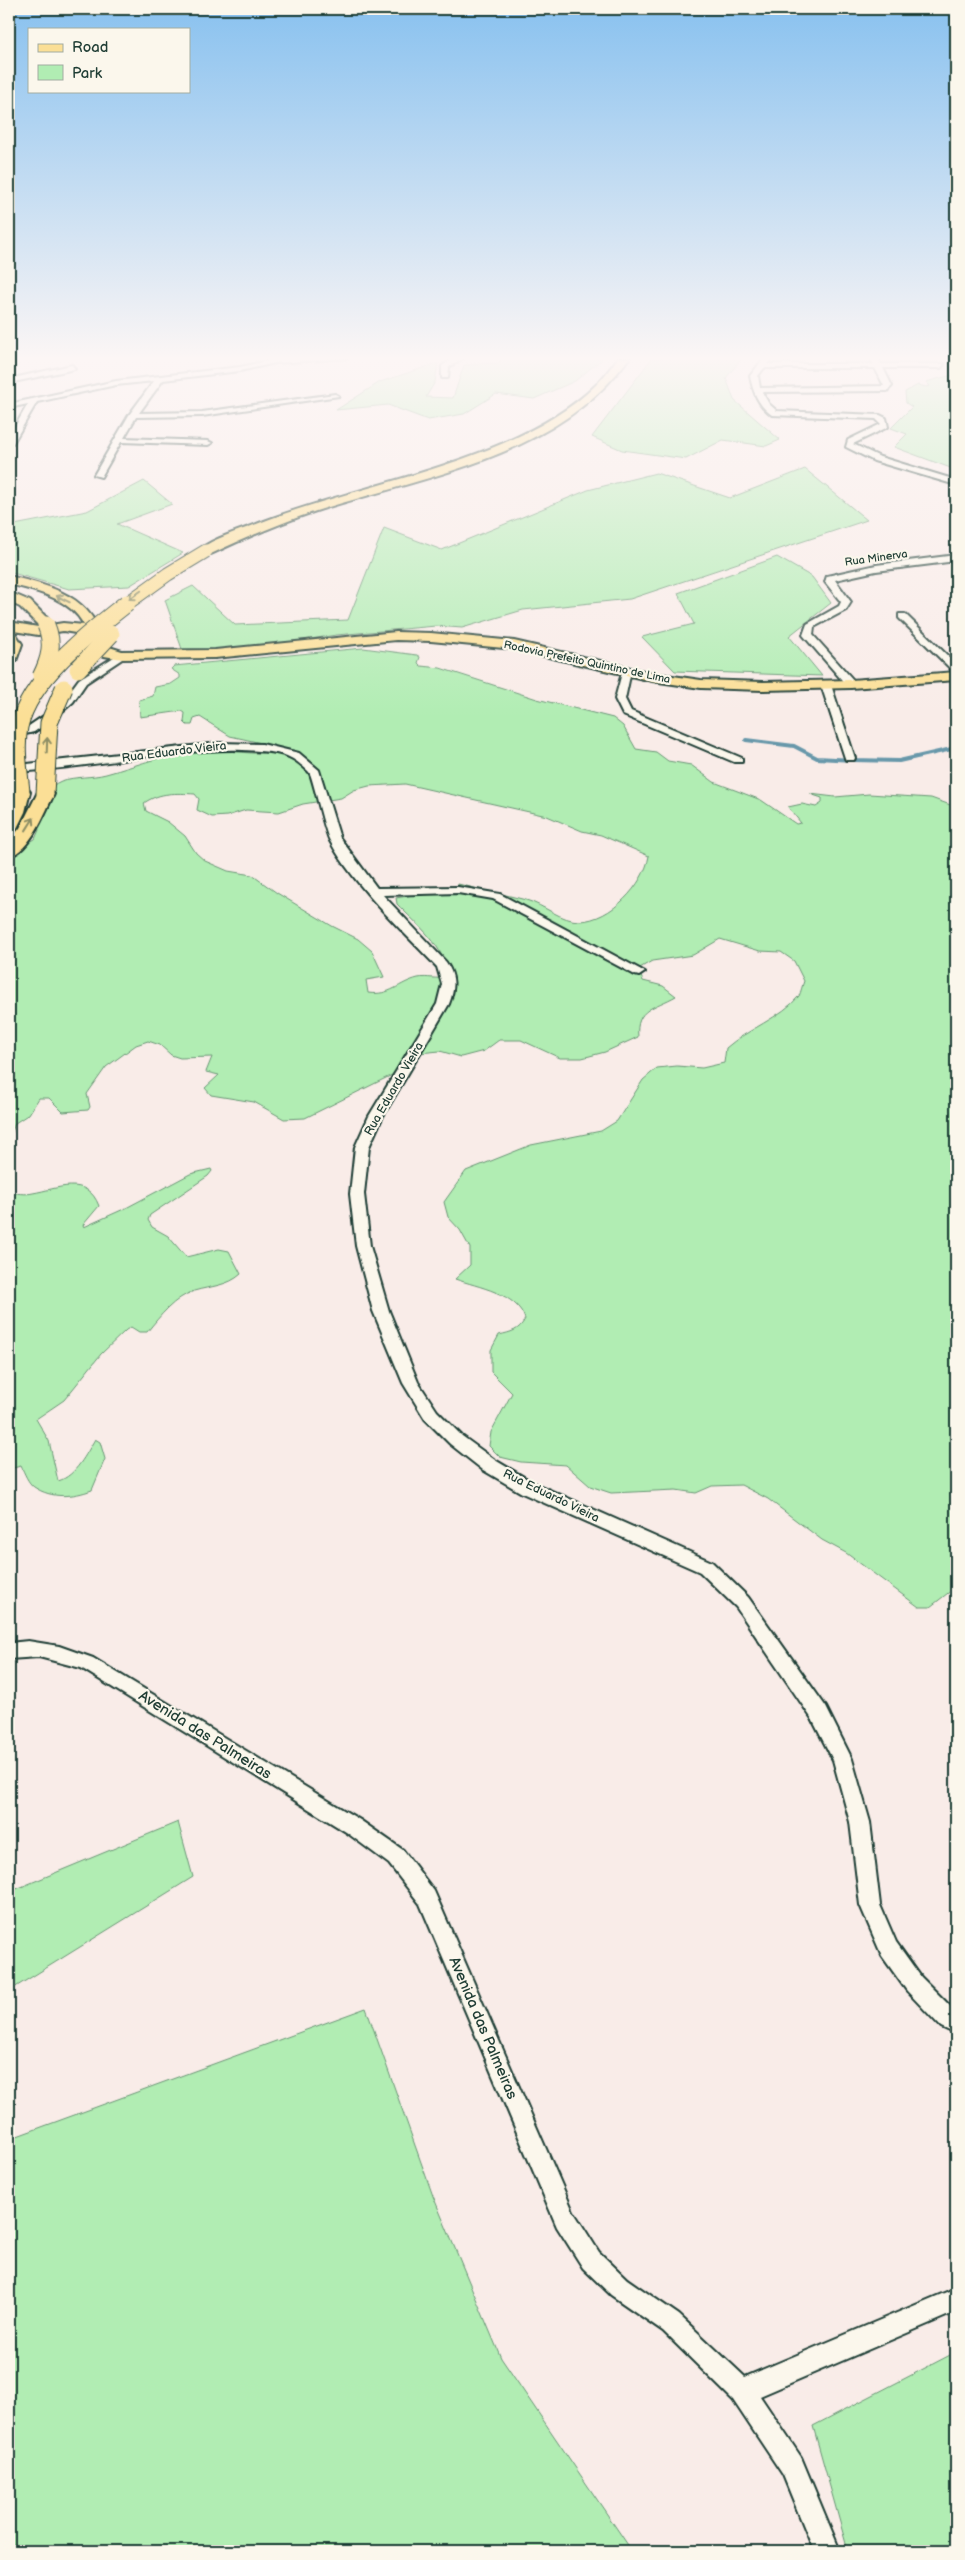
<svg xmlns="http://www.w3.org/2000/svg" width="965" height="2560" font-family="'Balsamiq Sans',sans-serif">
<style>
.green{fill:#b1edb3;stroke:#689574;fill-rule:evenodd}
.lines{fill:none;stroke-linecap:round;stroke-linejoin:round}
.stream{stroke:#6898aa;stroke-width:4}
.minor-casing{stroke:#1f3d34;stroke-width:4}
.primary-casing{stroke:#1f3d34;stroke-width:4}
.trunk-casing{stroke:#1f3d34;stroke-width:4}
.minor{fill:#fbf7ec;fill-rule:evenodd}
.primary{fill:#fbdf96;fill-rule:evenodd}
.trunk{fill:#fbdf96;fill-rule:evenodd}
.trunk-bridge-far1-casing{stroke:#1f3d34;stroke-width:15;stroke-linecap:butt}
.trunk-bridge-casing{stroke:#1f3d34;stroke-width:19;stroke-linecap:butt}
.trunk-bridge-far1{stroke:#fbdf96;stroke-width:13}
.trunk-bridge{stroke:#fbdf96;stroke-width:17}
.oneway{stroke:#8d8e65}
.labels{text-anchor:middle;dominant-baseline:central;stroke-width:4.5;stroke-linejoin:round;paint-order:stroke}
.far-street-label{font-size:11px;fill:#1f3d34;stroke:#fbf7ec}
.street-label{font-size:12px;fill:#1f3d34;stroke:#fbf7ec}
.near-street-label{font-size:15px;fill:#1f3d34;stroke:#fbf7ec}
</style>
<rect width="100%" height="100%" fill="#f9ece8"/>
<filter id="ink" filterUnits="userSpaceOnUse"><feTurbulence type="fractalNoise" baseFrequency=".02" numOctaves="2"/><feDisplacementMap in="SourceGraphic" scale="10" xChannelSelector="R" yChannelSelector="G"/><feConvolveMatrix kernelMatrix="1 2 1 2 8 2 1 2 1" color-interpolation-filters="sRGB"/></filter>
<g filter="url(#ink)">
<g class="green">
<polygon points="501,358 603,358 575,381 534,399 496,394 464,414 428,420 388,405 336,410 380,382 438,363 435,382 426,397 453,398 464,365 499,363"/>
<polygon points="652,358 742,358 726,378 734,400 780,440 766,446 723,440 686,459 622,450 592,437"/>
<polygon points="956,374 956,470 894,447 907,434 891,428 912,407 906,403 905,392 918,385 926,387 930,386 926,382"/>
<polygon points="805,469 867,520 630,599 523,610 462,628 436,626 336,635 215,654 182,649 165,600 193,586 235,625 348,620 384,528 442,550 588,490 656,473 730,498"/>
<polygon points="144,481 172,504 117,524 183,553 129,586 69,589 9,572 9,526 87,511"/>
<polygon points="777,557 812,577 831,603 789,636 822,676 675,671 642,637 694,624 678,593"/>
<path d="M363,648l54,7 3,2 -2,6 3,3 19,2 97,31 76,19 10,8 13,23 20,3 12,9 23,4 23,17 47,18 35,24 5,-1 -13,-16 14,-3 14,3 6,-4v-5l-12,-4 25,3 34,-3 62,4 25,9v816l-4,-33 -22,17h-11l-73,-54 -24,-13 -54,-41 -27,-14 -29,1 -16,7 -20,-3 -65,3 -21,-7 -24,-21 -45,-3 -21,-5 -11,-11 2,-14 21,-39 -21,-21v-22l8,-15c12,-3 20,-4 26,-16 -8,-26 -47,-32 -70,-40l15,-14v-17l-10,-18 -12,-13 -4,-15 22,-31 65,-26 70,-14 16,-10 26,-41 14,-12 20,-2 25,2 22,-5 2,-15c20,-18 56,-31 73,-52 2,-4 3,-10 5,-15l-10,-20 -13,-9 -21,-1 -40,-12 -27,16 -41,6 -14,8 5,12 20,5 13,10c-21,12 -41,12 -38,41l-33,15 -23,6h-22l-39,-18h-22l-15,11 -23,6 -21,-6 -21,2 -17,9 -10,13 -87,43 -21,1 -30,-17 -43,-7 -6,-7 14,-13 -13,-3 6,-15 -32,1 -9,-3 -11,-10 -12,-4 -12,4 -30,22 -19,27 3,13 -2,3 -25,2 -14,-14h-10l-10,16 -14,9 -5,15 -1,33v-303l10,-20 16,-9 4,-9 -8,-20c7,-11 18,-24 30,-29 15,-5 30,-3 45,-7 34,-9 65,-23 101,-24 21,0 54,6 73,2l-14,-8 -36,-8 -30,-19 -6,2 -2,6h-5l-3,-3 1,-9 -3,-2 -42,6 -1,-17 14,-4 2,-9 16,-3 9,-6v-3l-9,-6 3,-3zM405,784l142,32 35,15 19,4 48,21c-5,29 -38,64 -69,65 -19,0 -36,-16 -54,-21 -22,-6 -45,-10 -68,-16v3l-62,11 1,6c19,20 51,43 49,73 -10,3 -18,-1 -28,1 -20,5 -27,18 -50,15l-2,-13 18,-3 -12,-26 -14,-12 -26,-13 -55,-33 -25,-18 -24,-4 -23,-10 -9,-8 -11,-17 -17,-14 -22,-11 -2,-8c16,-11 32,-10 51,-9l4,5 -2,11 15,7 15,-1 19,-6 33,2 24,-8 38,-6 13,-8 15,-4z"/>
<path d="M211,1169l1,2 -4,5 -58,39 -2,5 4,7 16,9 18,21 33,-8 10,2 12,23c-13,12 -30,12 -47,17 -20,7 -34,25 -47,41h-8l-8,-5 -5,3 -25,24 -37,46 -28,19 13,22 9,40c18,-5 28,-27 37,-42l5,3 5,17 -13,31c-19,7 -40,9 -58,-3 -6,-4 -10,-15 -13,-21l-12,3v-277c7,1 16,3 24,1 24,-4 54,-19 66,13l-16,19 1,2 42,-19 64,-34z"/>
<polygon points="178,1822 193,1877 9,1991 9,1892"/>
<polygon points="366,2008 433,2196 501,2358 632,2551 9,2551 9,2139"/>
<polygon points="956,2352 956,2551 848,2551 813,2426"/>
</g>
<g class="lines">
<polyline class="stream" points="746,740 794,746 817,758 853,760 899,761 956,748"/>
<g class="minor-casing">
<g id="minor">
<polygon points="347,358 275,363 240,371 163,380 139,413 202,412 335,394 339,396 202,416 136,417 124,438 208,441 212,443 208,445 121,442 101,477 94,475 129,415 154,381 116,385 37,402 13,443 9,445 9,437 28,404 9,408 9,404 116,381 240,367 275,359"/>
<polygon points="454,358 463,358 449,367 448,378 442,378 442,366"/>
<path d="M764,358h7l-4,6h106l-2,-6h7l3,6h63l-3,4h-58l9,18 -5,5 -125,1 7,12 8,7 103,4 6,3 2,9 -35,17 27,13 76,23v5l-82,-24 -28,-14 2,-7 33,-16 -5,-5 -104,-4c-14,-10 -19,-23 -22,-39zM764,368h111l9,18 -124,2 -2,-12z"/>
<polygon points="72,365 75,369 9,383 9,379"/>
<polygon points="956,555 956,561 876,571 835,580 851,602 846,610 814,627 813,635 855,682 855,686 847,686 803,635 807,624 839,606 841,602 825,582 827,576 876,565"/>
<polygon points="899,614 905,614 956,664 956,672 953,671 899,618"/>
<polygon points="122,652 127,655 125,657 86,683 73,702 56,717 34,732 9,738 9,732 26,728 48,713 65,698 79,679"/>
<polygon points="623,669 631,671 625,699 631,711 742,758 742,762 734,762 623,715 615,699"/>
<polygon points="822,683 831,685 855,758 854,760 846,760 845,758 821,685"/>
<path d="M219,743l43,1 37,9 20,17 21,68 37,50 81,-1 42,7 145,78 -6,4 -4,-1 -142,-76 -35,-6 -75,2 63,67c10,15 9,26 3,42l-66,112 -14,31 -5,47 6,52 19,65 29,71 19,29 25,25 33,24 39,23 178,79 36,35 78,110 26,52 18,63 10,83 16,37 25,35 35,35v22l-15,-7 -34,-36 -25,-35 -22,-51 -10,-83 -17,-62 -21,-41 -76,-112 -36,-35 -178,-79 -39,-23 -33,-26 -25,-25 -22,-36 -30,-72 -17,-65 -6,-52 5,-47 14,-31 68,-112 5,-20 -5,-17c-36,-38 -83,-81 -107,-126 -7,-14 -17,-64 -21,-69 -4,-4 -12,-11 -18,-14 -13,-7 -33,-7 -48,-8 -79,-2 -156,20 -234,22v-6z"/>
<polygon points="28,1641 59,1646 93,1658 360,1820 403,1850 434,1891 573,2211 599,2252 627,2279 679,2315 745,2377 956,2288 956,2312 760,2396 801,2457 840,2551 814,2551 783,2475 733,2400 663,2331 611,2295 583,2268 557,2227 420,1904 389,1864 346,1832 81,1668 39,1657 9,1659 9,1643"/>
</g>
</g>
<g class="primary-casing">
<path id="primary" d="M9,576c46,11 82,20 97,70l16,5 93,-1 181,-18 35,1 83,8 138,32 49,7 62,2 88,-2 105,-8v8l-105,8 -88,2 -62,-2 -49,-7 -138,-32 -83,-8 -35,-1 -181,18 -93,1 -18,-3 -10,-5 -6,-16 -25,-4 -25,4 -24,-4 8,13 -6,17 -7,4v-43l29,5 25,-4 21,2c-14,-27 -48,-34 -75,-41z"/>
</g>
<g class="trunk-casing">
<g id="trunk">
<path d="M618,358h11c-71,99 -204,118 -313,153 -36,12 -71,27 -105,43h-10l-2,-3c7,-10 42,-21 55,-26 103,-42 261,-61 342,-140 8,-8 15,-18 22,-27z"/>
<polygon points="9,592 30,601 51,622 53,625 51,628 41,628 20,607 9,602"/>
<path d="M21,787l6,1 3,4 -5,20 -10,20 -6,1c0,-14 -3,-32 6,-45z"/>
<path d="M45,789l6,1 3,4c-9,18 -24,58 -45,62v-15l11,-13 19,-38z"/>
</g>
</g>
<use href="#minor" class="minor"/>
<use href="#primary" class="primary"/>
<use href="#trunk" class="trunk"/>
<g class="trunk-bridge-far1-casing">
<polyline id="trunk-bridge-far1" points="125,605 168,574 206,551"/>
</g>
<g class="trunk-bridge-casing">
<g id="trunk-bridge">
<polyline points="78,669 111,634"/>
<path d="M41,677c9,-18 13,-33 5,-52"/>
<path d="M21,792c-2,-22 -6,-44 -2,-65 10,-48 71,-95 108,-124"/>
<polyline points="45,794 49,723 64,688"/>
</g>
</g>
<use href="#trunk-bridge-far1" class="trunk-bridge-far1"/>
<use href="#trunk-bridge" class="trunk-bridge"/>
</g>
<defs><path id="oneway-shaft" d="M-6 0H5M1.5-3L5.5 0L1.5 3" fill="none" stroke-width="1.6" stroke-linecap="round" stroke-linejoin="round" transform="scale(1.25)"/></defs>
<g class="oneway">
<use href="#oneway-shaft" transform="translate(135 595) rotate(145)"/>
<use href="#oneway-shaft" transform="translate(63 599) rotate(-154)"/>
<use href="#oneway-shaft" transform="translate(47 745) rotate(-88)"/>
<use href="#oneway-shaft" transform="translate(30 824) rotate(-58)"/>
</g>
</g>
<linearGradient id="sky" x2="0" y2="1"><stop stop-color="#88c1ef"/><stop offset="0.5" stop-color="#fcf6f5"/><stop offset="1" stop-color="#fcf6f5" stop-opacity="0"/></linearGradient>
<rect width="965" height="717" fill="url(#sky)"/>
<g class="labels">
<g class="far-street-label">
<text transform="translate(876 558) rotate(-8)">Rua Minerva</text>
<text transform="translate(587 662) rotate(12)">Rodovia Prefeito Quintino de Lima</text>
</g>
<g class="street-label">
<text transform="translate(174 752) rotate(-7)">Rua Eduardo Vieira</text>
<text transform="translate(394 1089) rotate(-60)">Rua Eduardo Vieira</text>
<text transform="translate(551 1496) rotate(26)">Rua Eduardo Vieira</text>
</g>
<g class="near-street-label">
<text transform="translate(205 1735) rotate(32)">Avenida das Palmeiras</text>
<text transform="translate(483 2028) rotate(67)">Avenida das Palmeiras</text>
</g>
</g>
<rect width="965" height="2560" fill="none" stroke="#fbf7ec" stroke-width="30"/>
<rect x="15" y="15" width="935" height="2530" fill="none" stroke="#1f3d34" stroke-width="2" filter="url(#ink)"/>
<rect x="28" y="28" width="162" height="65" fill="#fbf7ec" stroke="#a3ada2"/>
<rect x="38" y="44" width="25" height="8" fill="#fbdf96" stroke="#a3ada2"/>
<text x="72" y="52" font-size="15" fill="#1f3d34">Road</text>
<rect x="38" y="65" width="25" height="15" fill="#b1edb3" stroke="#a3ada2"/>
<text x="72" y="78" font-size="15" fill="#1f3d34">Park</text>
</svg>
